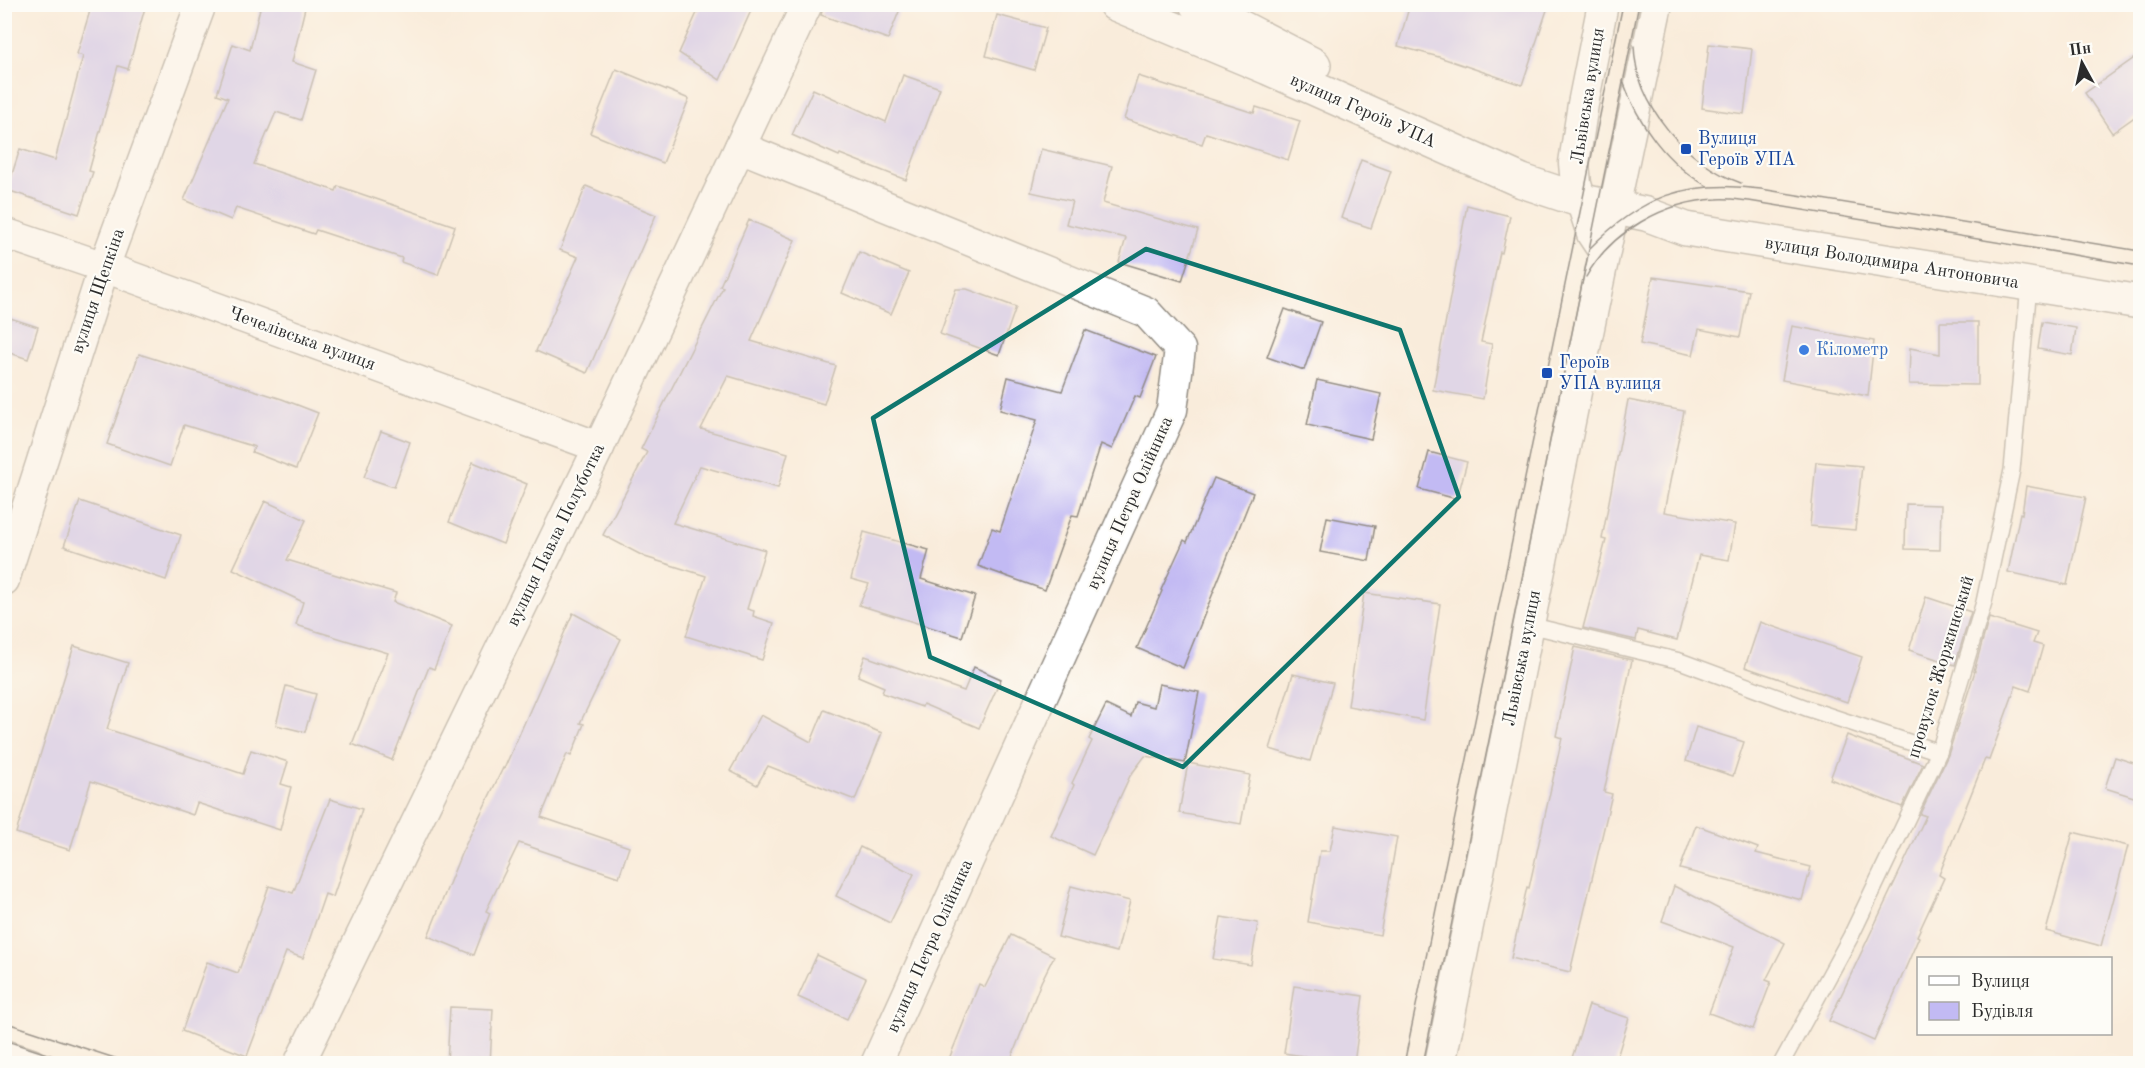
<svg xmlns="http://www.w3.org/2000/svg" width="2145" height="1068" font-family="'Old Standard TT',serif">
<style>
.building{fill:#c2baf3}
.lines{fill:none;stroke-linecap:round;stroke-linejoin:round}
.lane-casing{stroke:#928c83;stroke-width:18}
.street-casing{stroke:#928c83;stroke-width:33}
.secondary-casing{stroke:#928c83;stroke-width:36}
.lane{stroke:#fff;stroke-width:15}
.street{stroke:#fff;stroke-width:30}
.secondary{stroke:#fff;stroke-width:33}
.tram{stroke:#2b2b2b;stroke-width:1.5}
.marked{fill:none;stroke:#0f766e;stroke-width:4.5;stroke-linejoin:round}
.transit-dot{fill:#1a4fb4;stroke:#fdfcf7;stroke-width:2}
.shop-dot{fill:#3f7fe0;stroke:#fdfcf7;stroke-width:2}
.labels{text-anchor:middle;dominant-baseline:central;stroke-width:4.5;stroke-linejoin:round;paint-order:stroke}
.street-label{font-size:18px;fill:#2b2b2b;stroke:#fdfcf7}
.transit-label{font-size:18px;fill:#164399;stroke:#fdfcf7;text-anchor:start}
.shop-label{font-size:18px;fill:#366cbe;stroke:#fdfcf7;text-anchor:start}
</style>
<rect width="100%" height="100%" fill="#fdfcf7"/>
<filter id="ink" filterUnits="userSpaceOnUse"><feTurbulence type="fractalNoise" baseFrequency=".0167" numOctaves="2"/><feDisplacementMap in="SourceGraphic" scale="12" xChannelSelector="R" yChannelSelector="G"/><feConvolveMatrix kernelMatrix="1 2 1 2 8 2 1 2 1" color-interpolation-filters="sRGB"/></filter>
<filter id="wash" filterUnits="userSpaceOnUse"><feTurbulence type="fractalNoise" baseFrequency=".008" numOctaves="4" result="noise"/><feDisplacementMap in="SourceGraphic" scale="24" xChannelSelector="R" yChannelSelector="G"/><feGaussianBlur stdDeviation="1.35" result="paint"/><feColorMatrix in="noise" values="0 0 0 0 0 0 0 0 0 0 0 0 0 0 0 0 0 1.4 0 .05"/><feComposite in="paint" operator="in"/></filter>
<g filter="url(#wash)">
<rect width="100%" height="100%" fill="#f9ecdb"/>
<g id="blocks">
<g class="building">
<polygon points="92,4 146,4 128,69 118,66 89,171 93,172 79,214 7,190 20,149 55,160 83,56 77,54"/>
<polygon points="261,4 290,4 305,8 292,62 316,70 301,120 276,112 254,164 336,191 338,186 455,226 438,275 401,262 402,258 316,230 314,234 236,208 231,220 184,200 228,98 217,94 233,44 250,50"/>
<polygon points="701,4 754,4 720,80 679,53"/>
<polygon points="824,4 902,4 888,39 821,15"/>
<polygon points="1410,4 1549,4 1522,85 1439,57 1398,46"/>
<polygon points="997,15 1046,28 1034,70 986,56"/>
<polygon points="1709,44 1752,49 1744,114 1702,108"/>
<polygon points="2140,54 2140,113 2112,133 2085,93"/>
<polygon points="616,69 689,99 663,163 590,133"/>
<polygon points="903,75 940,88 906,180 840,154 839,156 792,135 813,89 886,122"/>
<polygon points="1138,76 1254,113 1256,107 1300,121 1288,160 1206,133 1202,144 1124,119"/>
<polygon points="1041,149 1112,166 1103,203 1198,230 1182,281 1119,262 1126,238 1066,224 1072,201 1031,192"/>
<polygon points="1361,160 1391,171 1371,228 1341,218"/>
<polygon points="586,186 656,215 587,373 536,351 578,257 560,250"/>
<polygon points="1467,205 1510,216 1502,253 1500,252 1481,342 1492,344 1483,399 1433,390"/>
<polygon points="749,220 795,240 751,341 836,366 824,404 728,376 701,429 788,453 778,488 700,466 673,523 765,550 747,609 754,611 753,616 774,623 762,660 686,636 706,576 645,557 603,535 647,452 641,449 723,287 720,286"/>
<polygon points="859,252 909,273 891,314 842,293"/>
<polygon points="1653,277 1749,291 1740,337 1699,329 1693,355 1640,344"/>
<polygon points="956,289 967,289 1016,307 999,355 940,334"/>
<polygon points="1285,309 1321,322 1304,370 1267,357"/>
<polygon points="4,316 38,327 28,359 4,351"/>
<polygon points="1940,322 1978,322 1978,385 1909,384 1910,348 1940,354"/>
<polygon points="2042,322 2076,328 2072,355 2038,349"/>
<polygon points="1792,326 1874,341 1868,396 1782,380"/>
<polygon points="1085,330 1156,357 1140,398 1135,396 1112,449 1101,444 1078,516 1072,515 1045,590 978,566 992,528 1000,531 1037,420 1000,410 1008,377 1062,391"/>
<polygon points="139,354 282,399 318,413 296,469 252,452 255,447 184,425 170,466 107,444"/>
<polygon points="1317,380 1381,394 1371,439 1307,425"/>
<polygon points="1628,400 1684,411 1664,512 1735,524 1729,560 1699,555 1677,640 1638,630 1636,640 1583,628 1606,540 1602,539"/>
<polygon points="381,431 410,442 394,487 364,477"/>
<polygon points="1429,452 1467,462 1457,499 1419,489"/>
<polygon points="473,462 527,484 503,544 449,522"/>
<polygon points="1816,462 1862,466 1855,530 1810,526"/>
<polygon points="1214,478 1253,493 1183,668 1137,648 1162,591 1161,590 1184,540 1187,542"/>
<polygon points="2026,486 2086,497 2067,585 2008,572 2020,513 2022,514"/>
<polygon points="80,501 181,535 166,580 64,546"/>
<polygon points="265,501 306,520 287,560 396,593 393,602 452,626 434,669 429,667 392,760 352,744 388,653 296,625 303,602 233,569"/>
<polygon points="1906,504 1941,505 1940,550 1905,549"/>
<polygon points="1327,517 1375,526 1369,561 1320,552"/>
<polygon points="864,532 929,550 921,579 975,596 962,637 859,605 869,584 851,579"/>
<polygon points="1364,593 1440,604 1423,720 1348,706"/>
<polygon points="1926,597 1971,612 1955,665 1909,650"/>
<polygon points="573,613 621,639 580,723 584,724 571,756 567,754 541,817 629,847 619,877 519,843 486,911 490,913 474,955 428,936 461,854 503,768 504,769"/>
<polygon points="1989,618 2037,633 2033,643 2043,646 2030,691 2016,686 1989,760 1985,759 1939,875 1944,878 1917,936 1919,937 1874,1041 1829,1021 1926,816 1920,814 1948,755 1975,671 1974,671"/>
<polygon points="1760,622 1862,657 1847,702 1745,667"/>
<polygon points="74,646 128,663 107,729 243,774 251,750 288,762 281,784 291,787 280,830 197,803 193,815 91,781 70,850 16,833"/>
<polygon points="1575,647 1632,660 1604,792 1612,794 1570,972 1511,958 1527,887 1529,888 1562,738 1556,736"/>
<polygon points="865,656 964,691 974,667 1001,679 979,728 923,704 922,707 882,693 884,687 858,676"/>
<polygon points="1293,674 1333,683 1310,761 1270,749"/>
<polygon points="1159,684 1199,692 1185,763 1145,756 1130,776 1093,855 1051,836 1074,785 1072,783 1092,741 1089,739 1106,705 1131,717 1135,702 1154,707"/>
<polygon points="286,686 316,694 305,732 276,725"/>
<polygon points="824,710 882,733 855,800 768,766 757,785 730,771 761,715 811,742"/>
<polygon points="1696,727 1744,742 1733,776 1686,761"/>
<polygon points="1847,735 1923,764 1902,807 1830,779"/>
<polygon points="2115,757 2140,765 2140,799 2105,788"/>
<polygon points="1188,763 1250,775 1241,824 1179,813"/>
<polygon points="330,799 362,809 349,850 333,897 325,894 303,958 286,952 247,1056 182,1031 207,962 238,973 269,886 293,893"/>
<polygon points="1696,825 1758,848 1756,853 1811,867 1802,900 1680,869"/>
<polygon points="1335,826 1397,837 1380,935 1308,922 1320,851 1330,851"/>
<polygon points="2073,832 2128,846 2101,946 2046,931"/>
<polygon points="860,847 914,874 890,923 836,896"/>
<polygon points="1071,886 1130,901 1117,952 1058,937"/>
<polygon points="1674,886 1785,943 1766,980 1771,982 1753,1029 1709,1013 1734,947 1662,921"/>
<polygon points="1221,917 1258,923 1251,965 1213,959"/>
<polygon points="1011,935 1054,956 1041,982 1009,1064 947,1064 979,984 985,987"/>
<polygon points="817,955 866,978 847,1019 798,997"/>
<polygon points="1294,986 1363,996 1354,1064 1284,1053"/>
<polygon points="1589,1005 1629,1018 1615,1064 1570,1064"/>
<polygon points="450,1007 493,1009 490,1064 447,1064"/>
</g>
</g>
</g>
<g filter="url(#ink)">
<use href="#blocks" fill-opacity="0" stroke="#928c83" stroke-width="1.5"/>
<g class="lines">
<g class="lane-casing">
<g id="lane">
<polyline points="1529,625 1680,661 1809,709 1939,752"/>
<polyline points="1781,1064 1851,936 1939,752 1984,602 2012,470 2029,286"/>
</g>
</g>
<g class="street-casing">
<g id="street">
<polyline points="1603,4 1583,104 1574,163 1576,184 1592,234 1604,252"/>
<polyline points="740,147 1146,312 1180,349 1172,410 876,1064"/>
<polyline points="4,233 104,267 599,447"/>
<polyline points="4,580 104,267 201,4"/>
<polyline points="4,1055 31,1064"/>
<polyline points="299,1064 599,447 807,4"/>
<polyline points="1440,1064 1592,313 1657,4"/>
</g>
</g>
<g class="secondary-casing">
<g id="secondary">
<polyline points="1115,4 1268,68 1522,181 1582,201 1646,214 1686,229 2140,302"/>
<polyline points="1196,4 1314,65"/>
</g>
</g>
<use href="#lane" class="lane"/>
<use href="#street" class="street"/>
<use href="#secondary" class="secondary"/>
<g class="tram">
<path d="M1634,46c2,60 53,118 107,137"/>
<path d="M1623,81c15,43 44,83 84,105"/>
<path d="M1589,249c52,-53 98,-70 172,-60l379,62"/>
<path d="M1586,277c25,-46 80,-76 131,-78 11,-1 22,1 32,2l391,65"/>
<polyline points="4,1022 133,1064"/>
<polyline points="4,1040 78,1064"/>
<polyline points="1404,1064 1623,4"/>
<polyline points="1423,1064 1639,4"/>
</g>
</g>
</g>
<path d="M0 0H2145V1068H0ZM1146,249l254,81 59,167 -276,270 -253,-110 -57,-239z" fill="#f9ecdb" fill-opacity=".55" fill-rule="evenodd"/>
<path class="marked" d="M1146,249l254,81 59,167 -276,270 -253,-110 -57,-239z"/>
<g class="transit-dot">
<rect x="1680" y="143" width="12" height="12" rx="3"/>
<rect x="1541" y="367" width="12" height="12" rx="3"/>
</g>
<circle class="shop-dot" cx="1804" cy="350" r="6"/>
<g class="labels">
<g class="street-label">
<text transform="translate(1588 96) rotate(-81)">Львівська вулиця</text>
<text transform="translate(1363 111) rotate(24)">вулиця Героїв УПА</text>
<text transform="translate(1892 263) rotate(9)">вулиця Володимира Антоновича</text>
<text transform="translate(98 291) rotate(-71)">вулиця Щепкіна</text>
<text transform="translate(302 339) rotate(20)">Чечелівська вулиця</text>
<text transform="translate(1130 503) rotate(-66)">вулиця Петра Олійника</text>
<text transform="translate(556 535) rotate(-64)">вулиця Павла Полуботка</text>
<text transform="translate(1522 658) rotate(-79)">Львівська вулиця</text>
<text transform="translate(1941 667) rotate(-73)">провулок Жоржинський</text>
<text transform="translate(930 946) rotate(-66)">вулиця Петра Олійника</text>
</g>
<g class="transit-label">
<text x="1698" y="139">Вулиця<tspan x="1698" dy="21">Героїв УПА</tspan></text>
<text x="1559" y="363">Героїв<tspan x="1559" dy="21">УПА вулиця</tspan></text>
</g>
<g class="shop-label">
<text x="1816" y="350">Кілометр</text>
</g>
</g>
<rect width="2145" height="1068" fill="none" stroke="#fdfcf7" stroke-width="24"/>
<rect x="1917" y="957" width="195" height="78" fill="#fdfcf7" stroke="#a9a8a5" stroke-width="1.5"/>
<rect x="1929" y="976" width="30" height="9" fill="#ffffff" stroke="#a9a8a5" stroke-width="1.5"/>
<text x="1971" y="987" font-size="18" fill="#2b2b2b">Вулиця</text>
<rect x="1929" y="1002" width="30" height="18" fill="#c2baf3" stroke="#a9a8a5" stroke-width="1.5"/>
<text x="1971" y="1017" font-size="18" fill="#2b2b2b">Будівля</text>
<g transform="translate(2082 63) rotate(352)" stroke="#fdfcf7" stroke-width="4.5" paint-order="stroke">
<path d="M0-4.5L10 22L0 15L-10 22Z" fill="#2b2b2b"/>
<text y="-9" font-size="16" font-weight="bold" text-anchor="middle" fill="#2b2b2b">Пн</text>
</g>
</svg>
